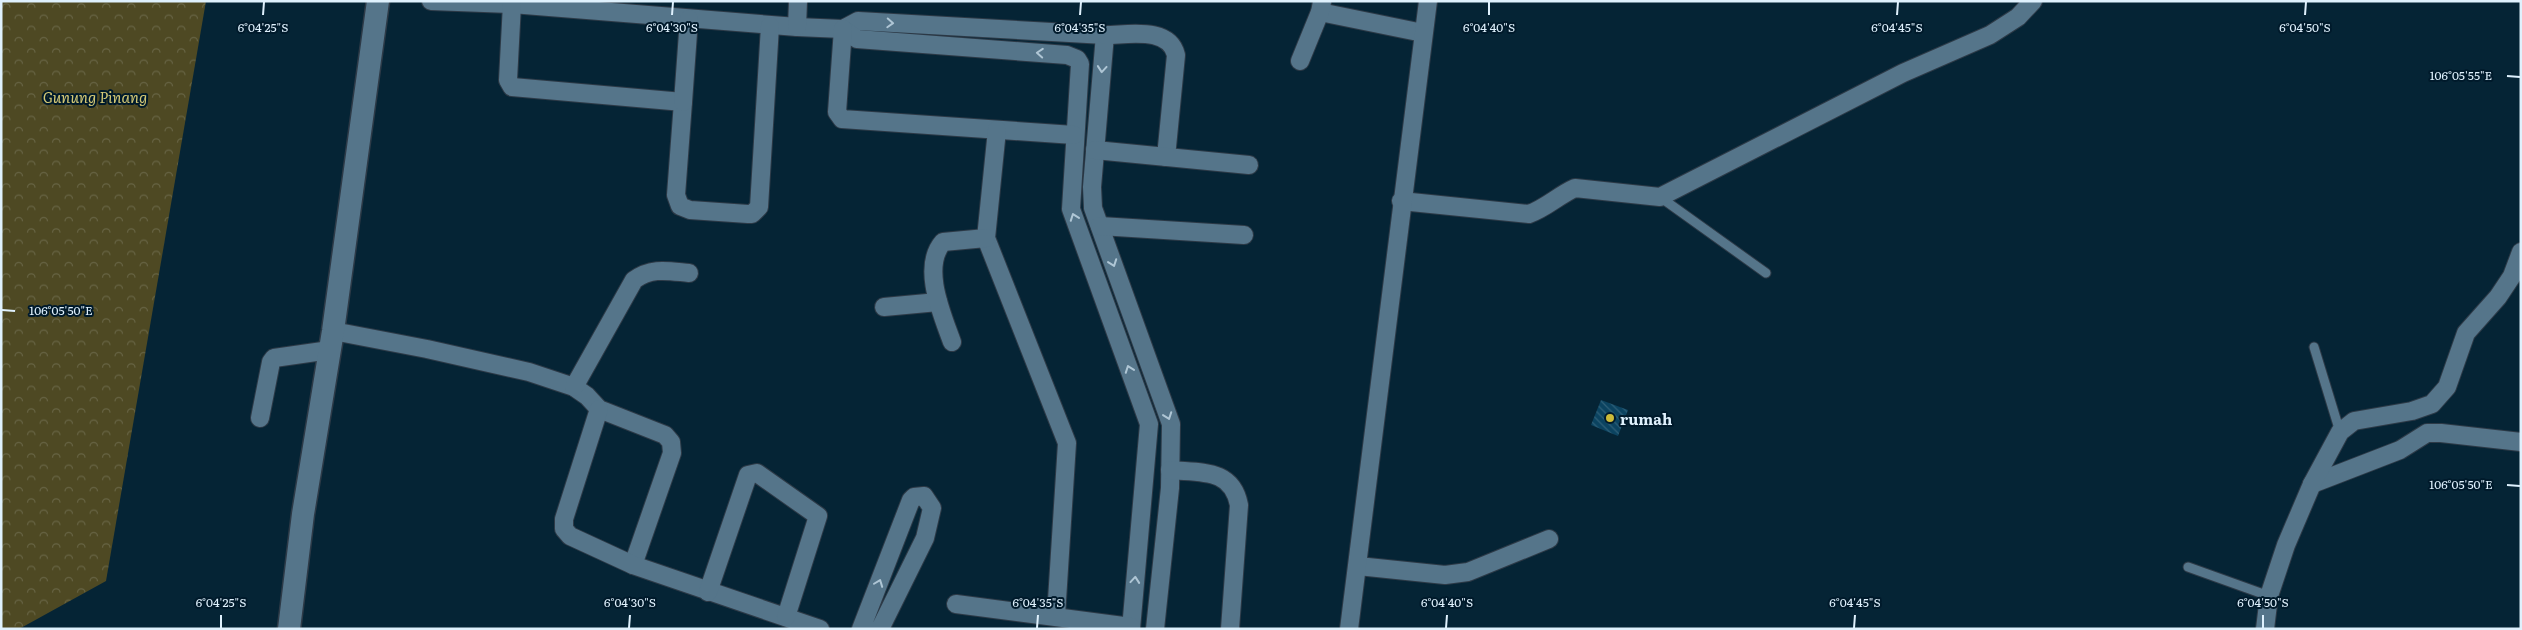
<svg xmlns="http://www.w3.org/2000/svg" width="2522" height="630" font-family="Literata,serif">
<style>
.forest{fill:url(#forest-crowns)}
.building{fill:url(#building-back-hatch)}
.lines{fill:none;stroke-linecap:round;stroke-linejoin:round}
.service-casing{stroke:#2d3a47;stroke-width:11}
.minor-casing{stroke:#2d3a47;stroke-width:20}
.tertiary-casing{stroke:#2d3a47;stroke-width:25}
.service{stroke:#55758a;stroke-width:9}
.minor{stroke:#55758a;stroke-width:18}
.tertiary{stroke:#55758a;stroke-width:22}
.oneway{stroke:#afc6d5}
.ticks{fill:none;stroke:#dff1fd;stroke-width:2}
.poi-dot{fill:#cbba39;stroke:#001a2b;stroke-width:2}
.labels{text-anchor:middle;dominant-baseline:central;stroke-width:4;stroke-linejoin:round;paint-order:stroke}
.park-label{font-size:15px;font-style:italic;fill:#d4c976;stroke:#001a2b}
.poi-label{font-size:15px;font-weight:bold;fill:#dff1fd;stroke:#001a2b;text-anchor:start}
.ticks-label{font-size:12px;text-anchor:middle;fill:#dff1fd;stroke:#001a2b;stroke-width:4;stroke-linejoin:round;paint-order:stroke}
</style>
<defs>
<pattern id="forest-crowns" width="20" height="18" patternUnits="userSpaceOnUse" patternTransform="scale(1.25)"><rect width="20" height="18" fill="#4e4923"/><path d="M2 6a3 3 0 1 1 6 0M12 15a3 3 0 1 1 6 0" fill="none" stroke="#676444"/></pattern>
<pattern id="building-back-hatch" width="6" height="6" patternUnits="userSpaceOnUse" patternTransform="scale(1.25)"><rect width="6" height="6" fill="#0b4360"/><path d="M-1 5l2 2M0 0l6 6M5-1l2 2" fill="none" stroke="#2e5f78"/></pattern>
</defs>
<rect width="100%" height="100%" fill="#052435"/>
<polygon class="forest" points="1,1 206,1 106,581 19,629 1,629"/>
<polygon class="building" points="1601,400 1628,410 1618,436 1591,425"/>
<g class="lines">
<g class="service-casing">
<g id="service">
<polyline points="1660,197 1766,273"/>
<polyline points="2314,347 2340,432"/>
<polyline points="2188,567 2269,596"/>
</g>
</g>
<g class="minor-casing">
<g id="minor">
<polyline points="431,1 512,4 797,27 843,29 858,21 1105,35 1092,187 1093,208 1171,424 1170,488 1155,629"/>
<polyline points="512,4 508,80 512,87 683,102 676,195 680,206 690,210 748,214 752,214 759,207 770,26"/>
<polyline points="1320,12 1423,33"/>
<polyline points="797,27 798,1"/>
<polyline points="843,29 857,39 1067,55 1077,59 1080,64 1071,209 1149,424 1131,629"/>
<polyline points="843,29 837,112 842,119 1074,135"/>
<path d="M1105,35c23,0 64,-9 71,20l-10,102"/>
<polyline points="1300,61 1320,12 1322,2"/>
<polyline points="683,102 689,19"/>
<polyline points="997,130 986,238 1067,443 1056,616"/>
<polyline points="1095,150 1249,165"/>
<path d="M1401,201l128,13c17,-6 30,-19 46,-26l85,9 243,-124 87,-38 28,-18 15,-16"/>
<polyline points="1100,226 1244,235"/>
<polyline points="884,307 938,302"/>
<polyline points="333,331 427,349 529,372 574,387 587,396 599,409 665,435 671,442 672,453 633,565"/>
<path d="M952,342c-10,-28 -31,-75 -9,-100l43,-4"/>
<path d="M574,387l60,-107c18,-13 34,-9 55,-7"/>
<polyline points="599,409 564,519 564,529 570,536 633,565 820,629"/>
<polyline points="260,418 271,362 274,358 330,350"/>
<path d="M1170,470c31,3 62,-2 69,35l-9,124"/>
<polyline points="2312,484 2400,450 2427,433 2441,433 2521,442"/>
<polyline points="1358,566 1445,575 1468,572 1549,539"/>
<polyline points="708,592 748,475 757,473 818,516 786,617"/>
<polyline points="956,604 1131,627"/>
<polyline points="861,629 911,500 914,497 924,496 932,508 925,538 880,629"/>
<polyline points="1349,629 1428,1"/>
<polyline points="2265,629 2269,596 2286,545 2312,484 2340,432 2354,421 2412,411 2432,404 2447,387 2466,333 2498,297 2512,276 2521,252"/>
</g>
</g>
<g class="tertiary-casing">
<polyline id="tertiary" points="289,629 303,514 333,331 378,1"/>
</g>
<use href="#service" class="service"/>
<use href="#minor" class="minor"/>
<use href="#tertiary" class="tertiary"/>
</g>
<defs><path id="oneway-chevron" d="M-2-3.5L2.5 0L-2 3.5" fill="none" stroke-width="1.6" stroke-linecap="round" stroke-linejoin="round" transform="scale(1.25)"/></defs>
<g class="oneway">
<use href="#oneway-chevron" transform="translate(890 23) rotate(3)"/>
<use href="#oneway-chevron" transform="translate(1040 53) rotate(-176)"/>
<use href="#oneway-chevron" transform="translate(1102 69) rotate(95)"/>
<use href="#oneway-chevron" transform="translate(1074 217) rotate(-110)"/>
<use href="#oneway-chevron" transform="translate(1113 263) rotate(70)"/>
<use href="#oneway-chevron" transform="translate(1129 369) rotate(-110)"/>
<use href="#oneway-chevron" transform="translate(1168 416) rotate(70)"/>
<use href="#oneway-chevron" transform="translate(1135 580) rotate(-85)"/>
<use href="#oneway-chevron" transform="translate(879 583) rotate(-69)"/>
</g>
<path class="ticks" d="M263,15l1,-13M672,15l1,-13M1080,15l1,-13M1489,15v-13M1897,15l1,-13M2305,15l1,-13M2507,76l13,1M2,310l13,1M2507,485l13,1M221,628v-13M629,628l1,-13M1037,628l1,-13M1446,628l1,-13M1854,628l1,-13M2263,628v-13"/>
<circle class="poi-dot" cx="1610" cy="418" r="5"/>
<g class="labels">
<g class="park-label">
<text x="95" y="96">Gunung Pinang</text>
</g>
<g class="poi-label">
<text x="1620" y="418">rumah</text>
</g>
</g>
<g class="ticks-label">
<text x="263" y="32">6°04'25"S</text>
<text x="672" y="32">6°04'30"S</text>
<text x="1080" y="32">6°04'35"S</text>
<text x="1489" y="32">6°04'40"S</text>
<text x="1897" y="32">6°04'45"S</text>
<text x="2305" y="32">6°04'50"S</text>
<text x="2461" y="80">106°05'55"E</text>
<text x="61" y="315">106°05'50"E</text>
<text x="2461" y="489">106°05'50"E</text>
<text x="221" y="607">6°04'25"S</text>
<text x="630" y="607">6°04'30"S</text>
<text x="1038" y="607">6°04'35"S</text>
<text x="1447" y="607">6°04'40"S</text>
<text x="1855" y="607">6°04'45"S</text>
<text x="2263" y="607">6°04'50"S</text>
</g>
<rect width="2522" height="630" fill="none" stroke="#dff1fd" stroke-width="5"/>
</svg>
